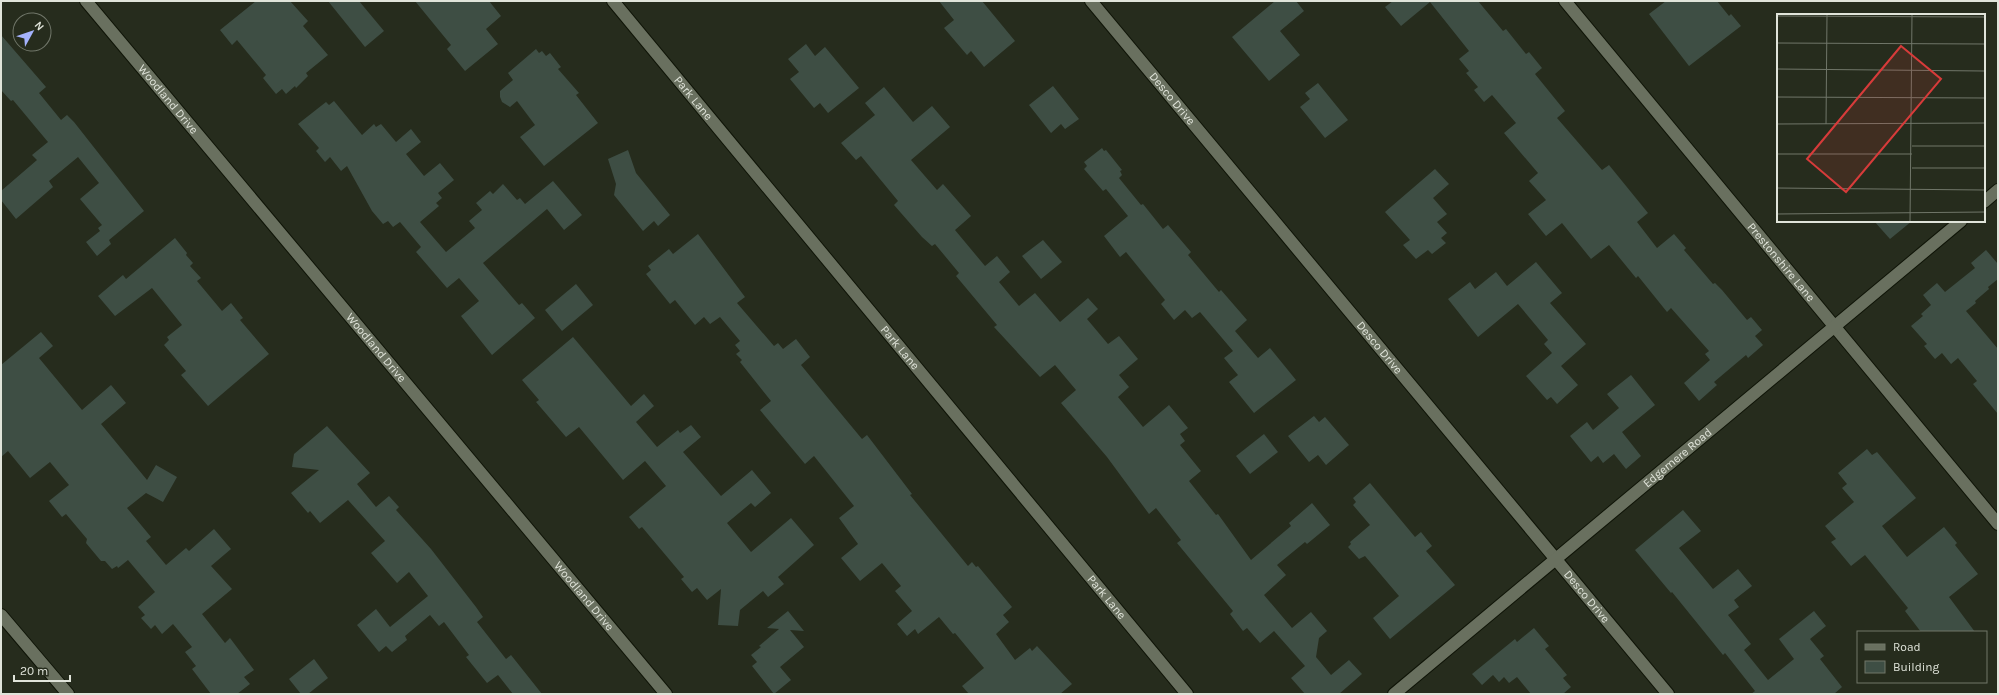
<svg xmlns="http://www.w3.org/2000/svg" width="1999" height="695" font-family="Karla,sans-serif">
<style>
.building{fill:#3e4e44}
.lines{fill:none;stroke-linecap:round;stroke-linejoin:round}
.minor-casing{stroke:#0f1407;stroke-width:14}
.minor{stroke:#69705f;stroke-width:12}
.labels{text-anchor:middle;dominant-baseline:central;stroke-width:3;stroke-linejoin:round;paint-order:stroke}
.street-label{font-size:12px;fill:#e0e4da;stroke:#262c1d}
.inset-road{fill:none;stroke:#707669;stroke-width:1}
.view{fill:#d73b3a;fill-opacity:0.15;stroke:#d73b3a;stroke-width:2}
.inset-edge{fill:none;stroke:#e0e4da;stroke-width:2}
</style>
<rect width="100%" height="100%" fill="#262c1d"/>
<g class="building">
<polygon points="256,1 290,1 308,21 303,26 328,55 306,73 308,76 296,88 295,86 286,94 282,89 276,94 263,78 266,75 237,40 232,45 220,30"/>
<polygon points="328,1 359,1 384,31 365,47"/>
<polygon points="415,1 489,1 501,16 486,29 498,44 465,71 447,49 451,45"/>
<polygon points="939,1 982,1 1015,41 984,67 971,51 967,55 944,28 954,20"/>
<polygon points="1275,1 1296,1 1304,11 1280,31 1300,55 1269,81 1232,37"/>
<polygon points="1393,1 1478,1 1503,31 1506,29 1526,54 1529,52 1542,68 1535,74 1565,111 1557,118 1602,170 1609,165 1648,213 1637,222 1657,248 1674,234 1686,248 1684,250 1713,284 1715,283 1722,290 1747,320 1751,317 1762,330 1755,336 1763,345 1748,358 1746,355 1714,382 1717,385 1699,401 1684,383 1710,360 1705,354 1709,351 1671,308 1667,312 1638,276 1636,278 1609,245 1591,259 1562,223 1546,236 1528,214 1546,200 1529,181 1538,173 1504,133 1516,123 1492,95 1484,102 1474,90 1478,87 1466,73 1469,71 1459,59 1469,51 1430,2 1401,26 1385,7"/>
<polygon points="1666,1 1717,1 1729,16 1731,14 1741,26 1689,66 1649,14"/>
<polygon points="1,35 46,87 39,93 61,120 67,115 74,122 144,211 109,240 111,244 97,256 86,242 100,231 98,228 102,225 80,199 99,183 78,157 49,181 53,187 16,219 1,200 1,191 37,160 32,155 48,142 13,100 11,101 1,90"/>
<polygon points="806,44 815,56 825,47 859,88 828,113 820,103 814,108 790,79 799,72 788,59"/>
<polygon points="536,49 539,53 542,51 546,56 550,53 561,67 558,69 579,93 576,95 598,123 544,166 520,137 535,125 517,101 510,107 502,102 500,97 500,91 513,80 508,73"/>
<polygon points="1318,83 1348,120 1325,138 1300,107 1310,99 1305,93"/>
<polygon points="1053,86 1079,119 1065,129 1061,124 1051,133 1029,105"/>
<polygon points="884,87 913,122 932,106 950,127 911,160 937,190 943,184 971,216 955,230 985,266 997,256 1010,272 999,282 1019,306 1035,293 1060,322 1088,298 1098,309 1087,319 1108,344 1119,336 1138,359 1119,375 1129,387 1118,397 1143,427 1169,405 1188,428 1180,434 1185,441 1180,445 1201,471 1189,481 1216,515 1218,514 1251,560 1291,526 1289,523 1312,503 1330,525 1307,544 1305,542 1277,565 1286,575 1264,595 1292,628 1311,612 1327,631 1319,638 1316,657 1331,675 1349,660 1362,674 1339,694 1305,694 1291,678 1305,666 1274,631 1260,643 1247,628 1243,631 1230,614 1233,611 1177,543 1181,540 1156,508 1149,514 1107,457 1061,403 1076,390 1055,365 1040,377 994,327 997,325 956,276 959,273 935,244 932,246 922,237 894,205 898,201 861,156 856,160 841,143 875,115 865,103"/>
<polygon points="334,101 362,135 374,124 376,127 381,124 396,142 411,129 421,142 406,154 424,176 440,163 454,180 438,193 442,198 436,203 439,206 420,222 446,252 475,228 469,221 482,210 476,203 490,191 493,194 503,184 517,200 520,198 525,204 553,181 582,215 564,230 547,209 483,263 519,305 522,303 535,318 492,355 461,316 479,301 459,278 447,288 416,252 421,247 400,222 393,227 388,221 383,224 372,211 347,166 341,171 330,157 325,162 316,151 319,148 298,124 326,102 329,105"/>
<polygon points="1102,148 1104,151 1106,150 1122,170 1120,171 1122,175 1119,178 1141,205 1143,204 1163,229 1168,225 1191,252 1188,255 1219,292 1221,290 1247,320 1235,331 1258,358 1270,348 1296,380 1254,413 1229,382 1238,375 1224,358 1233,351 1200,312 1192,318 1185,310 1174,320 1161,304 1165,300 1126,252 1120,257 1104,236 1128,216 1106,189 1103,191 1084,169 1087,166 1084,162"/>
<polygon points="628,150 636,173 670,215 658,226 654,221 643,231 614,195 616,184 608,159"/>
<polygon points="1435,169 1449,184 1433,198 1447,214 1437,222 1447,233 1441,238 1446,243 1432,254 1428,250 1416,259 1403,245 1410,240 1385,212"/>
<polygon points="1874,221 1912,221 1890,239"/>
<polygon points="698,234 745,297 737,303 774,346 778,343 783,349 796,339 810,357 801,365 828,398 862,439 867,435 912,494 910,495 968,566 972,562 976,567 978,566 1012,607 1003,615 1009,622 996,634 1015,660 1030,648 1032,651 1037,646 1072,684 1060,694 969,694 962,686 984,668 955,633 953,634 939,617 918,634 915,629 907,636 897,624 912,611 895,591 901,586 882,563 860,581 841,558 858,544 839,518 854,506 814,456 805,464 760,410 771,401 740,362 742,360 736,354 740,351 735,345 740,341 720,317 710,324 704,317 695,325 675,300 670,304 646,274 651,270 648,266 669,249 673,254"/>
<polygon points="175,238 187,253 186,255 193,263 190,266 201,278 197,281 222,311 231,303 243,318 240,320 269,354 208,406 181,375 186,371 164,345 169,340 167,337 182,325 152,288 115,316 98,296 123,275 126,279"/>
<polygon points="1043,240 1062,262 1041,279 1022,256"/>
<polygon points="1986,250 1998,264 1998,279 1988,287 1989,289 1975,301 1976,303 1966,311 1998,349 1998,414 1973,384 1977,381 1958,358 1951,364 1942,353 1935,359 1924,346 1927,344 1911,326 1923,316 1921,314 1931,305 1923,295 1937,283 1945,292 1975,268 1971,263"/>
<polygon points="1536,262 1562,293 1550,303 1586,344 1561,366 1578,385 1557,404 1551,397 1547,400 1526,376 1552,353 1544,344 1548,340 1518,304 1478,337 1448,299 1470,282 1475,289 1496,272 1507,286"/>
<polygon points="576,284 593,305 562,331 545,310"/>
<polygon points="41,332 53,346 39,358 82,410 111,385 126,403 101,424 147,480 156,465 177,477 163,502 146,493 127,508 151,537 146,541 166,565 186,548 189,551 214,529 231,549 211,566 232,589 202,614 225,643 230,638 254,670 244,677 250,684 237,694 211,694 192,669 196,666 185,652 192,647 173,624 162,634 155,625 151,629 141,618 145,615 138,607 155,592 128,560 118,568 117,566 112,569 105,561 101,561 86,543 87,539 66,514 62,517 49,501 69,485 50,462 30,478 8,451 1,457 1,365"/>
<polygon points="573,337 631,406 644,394 654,406 636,422 657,447 678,430 680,433 691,425 701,437 683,452 721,496 752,470 771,493 755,507 751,503 727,523 751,552 791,518 814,545 778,577 784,584 768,597 763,591 740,610 738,626 718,625 721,589 707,600 697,588 692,592 681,579 684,577 642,527 639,529 629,517 666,486 645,461 623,480 579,427 566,437 536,402 539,400 522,380"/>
<polygon points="1631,375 1655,405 1622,432 1641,456 1626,469 1614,454 1603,463 1598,456 1591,462 1570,436 1587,422 1593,430 1619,408 1607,394"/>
<polygon points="1314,416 1319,422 1325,417 1349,445 1326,465 1318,455 1309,462 1288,436"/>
<polygon points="327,426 370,473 357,484 376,507 389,496 399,507 396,510 431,549 476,607 483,617 477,622 506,659 511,655 542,694 513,694 498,675 487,683 466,657 469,655 444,622 439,626 430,615 405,636 407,640 392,652 386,646 379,652 357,625 376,609 390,627 428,596 409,572 397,583 371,553 385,541 348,500 320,523 310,511 308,513 291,493 319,470 292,467 294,454"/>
<polygon points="1264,434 1278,452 1250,474 1236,456"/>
<polygon points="1867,449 1872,455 1877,452 1916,498 1882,526 1907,557 1944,527 1957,543 1955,545 1978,574 1949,597 1975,632 1921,632 1905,611 1908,608 1865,555 1851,566 1831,542 1836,539 1825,526 1854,502 1842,488 1847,484 1838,473"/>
<polygon points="1370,483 1415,537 1421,532 1432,546 1426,551 1455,585 1390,639 1373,618 1399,596 1365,556 1359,559 1348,547 1351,544 1350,542 1370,525 1353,505 1356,502 1353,498"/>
<polygon points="1683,510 1701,531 1679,548 1713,589 1738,569 1752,586 1734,600 1739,607 1728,615 1751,644 1744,650 1768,680 1794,659 1779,639 1814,611 1826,626 1810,639 1824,656 1820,659 1842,687 1834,694 1751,694 1755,691 1725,653 1723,655 1672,592 1671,593 1635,550"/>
<polygon points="788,611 804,631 790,630 804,647 780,667 791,680 774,694 752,666 757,662 751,655 761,647 759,646 779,629 767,628"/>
<polygon points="1534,628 1549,646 1545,649 1567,675 1563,678 1571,687 1563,694 1531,694 1517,677 1509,683 1504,677 1499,682 1493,675 1482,685 1472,674 1515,639 1517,642"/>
<polygon points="314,659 328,678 308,694 301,694 289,679"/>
</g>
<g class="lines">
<g class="minor-casing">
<g id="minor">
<path id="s1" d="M86,1l580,693"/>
<path id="s2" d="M613,1l574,693"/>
<path id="s3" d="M1091,1l577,693"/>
<path id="s4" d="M1565,1l433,523"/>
<polyline points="1984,202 1998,190"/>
<polyline points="1,615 68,694"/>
<path id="s5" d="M1394,694l567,-473"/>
</g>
</g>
<use href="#minor" class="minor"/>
</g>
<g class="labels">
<g class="street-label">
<text stroke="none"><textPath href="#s2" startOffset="126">Park Lane</textPath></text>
<text stroke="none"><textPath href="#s1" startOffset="128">Woodland Drive</textPath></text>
<text stroke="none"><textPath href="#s3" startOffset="127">Desco Drive</textPath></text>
<text stroke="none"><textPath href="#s4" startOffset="339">Prestonshire Lane</textPath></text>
<text stroke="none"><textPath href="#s2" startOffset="450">Park Lane</textPath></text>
<text stroke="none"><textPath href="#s1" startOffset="452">Woodland Drive</textPath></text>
<text stroke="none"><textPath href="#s3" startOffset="451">Desco Drive</textPath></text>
<text stroke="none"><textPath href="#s5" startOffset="369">Edgemere Road</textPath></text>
<text stroke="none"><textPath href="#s1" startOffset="776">Woodland Drive</textPath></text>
<text stroke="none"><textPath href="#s3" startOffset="775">Desco Drive</textPath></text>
<text stroke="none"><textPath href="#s2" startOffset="774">Park Lane</textPath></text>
</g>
</g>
<g transform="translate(1777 14)">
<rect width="208" height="208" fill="#262c1d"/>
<path class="inset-road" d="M0,2l208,1M0,29l208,1M0,55l208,2M0,83l208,1M0,110l208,-1M49,110l1,-110M135,132h73M0,140h135M135,154h73M0,174l208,2M0,200l208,-2M133,208l2,-208"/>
<path class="view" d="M124,32l40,33 -95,113 -39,-33z"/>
<rect width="208" height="208" class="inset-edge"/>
</g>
<rect width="1999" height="695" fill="none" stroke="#e0e4da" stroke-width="4"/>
<rect x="1857" y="631" width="130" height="52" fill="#262c1d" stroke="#707669"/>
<rect x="1865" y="644" width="20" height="6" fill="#69705f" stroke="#707669"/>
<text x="1893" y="651" font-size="12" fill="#e0e4da">Road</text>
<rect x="1865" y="661" width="20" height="12" fill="#3e4e44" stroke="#707669"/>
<text x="1893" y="671" font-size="12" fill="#e0e4da">Building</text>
<g transform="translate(32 32) rotate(50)"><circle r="19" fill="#262c1d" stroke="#707669"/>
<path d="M0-3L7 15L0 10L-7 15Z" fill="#a4b2fc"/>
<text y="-6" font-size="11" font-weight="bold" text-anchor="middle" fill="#e0e4da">N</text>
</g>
<path d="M14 675v6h56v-6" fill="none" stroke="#e0e4da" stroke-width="2"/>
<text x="20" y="675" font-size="12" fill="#e0e4da" stroke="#262c1d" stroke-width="3" paint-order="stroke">20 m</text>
</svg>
